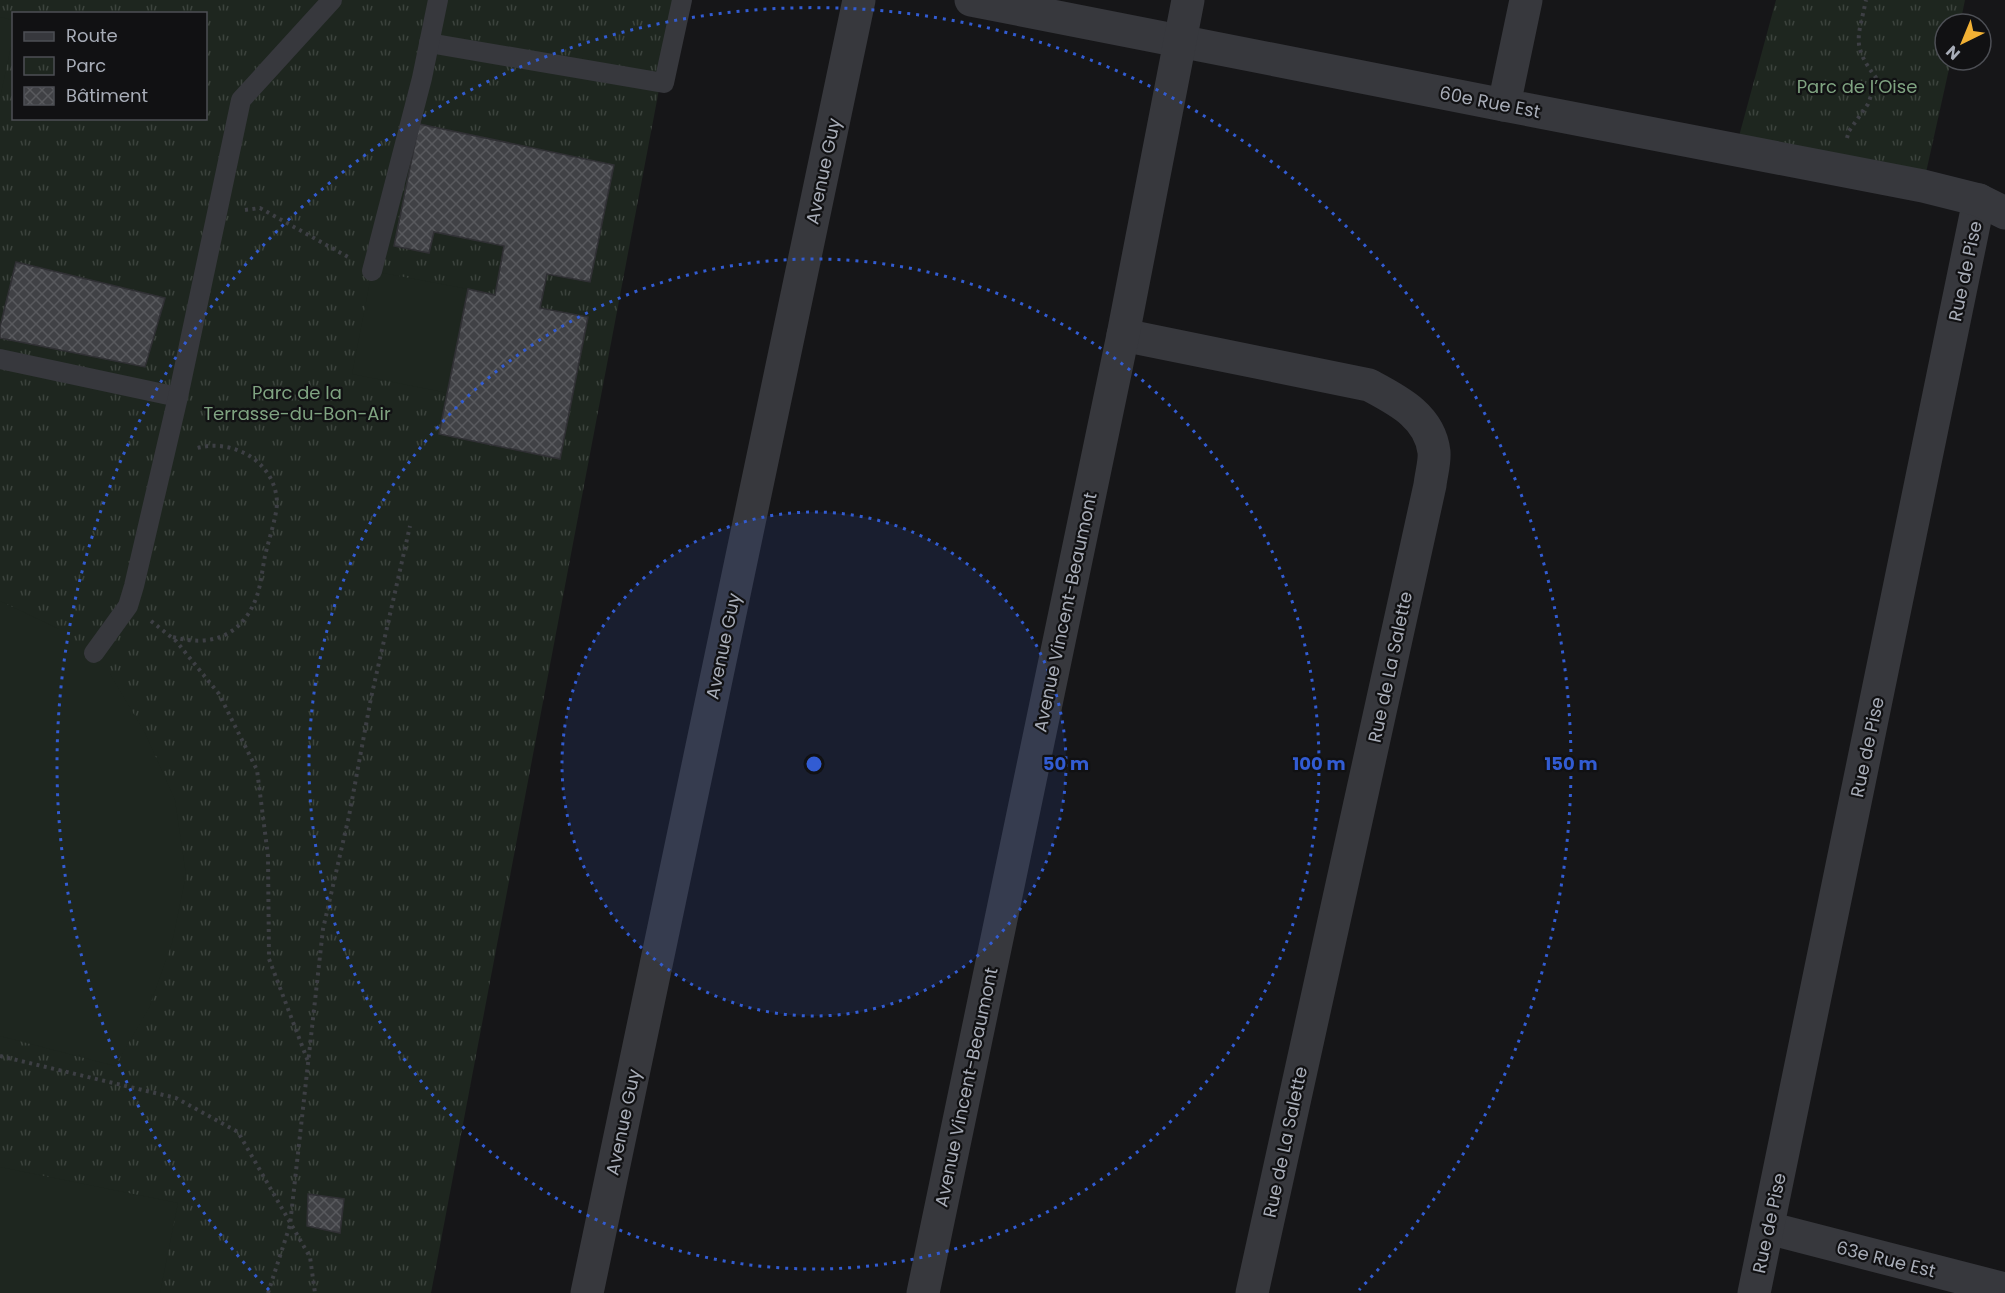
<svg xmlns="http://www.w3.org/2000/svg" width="2005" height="1293" font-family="Poppins,sans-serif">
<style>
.park{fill:url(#park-tufts);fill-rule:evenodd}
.pitch{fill:#1e261f}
.building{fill:url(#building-cross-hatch);stroke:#303034;stroke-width:1.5}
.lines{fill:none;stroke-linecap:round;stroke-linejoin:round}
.path{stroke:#3d3f44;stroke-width:4;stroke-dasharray:3 4.5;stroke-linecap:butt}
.service{stroke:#37383d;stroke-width:20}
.minor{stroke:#37383d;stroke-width:33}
.tertiary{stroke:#37383d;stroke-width:33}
.ring{fill:none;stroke:#325cd3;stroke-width:3;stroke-dasharray:3 6}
.labels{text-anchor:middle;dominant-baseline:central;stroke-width:4.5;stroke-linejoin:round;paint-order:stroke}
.park-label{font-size:18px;fill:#7fa381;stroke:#111113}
.street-label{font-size:18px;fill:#a8adb8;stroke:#111113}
.centre{fill:#325cd3;stroke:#111113;stroke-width:3}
.ring-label{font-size:18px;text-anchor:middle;font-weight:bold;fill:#325cd3;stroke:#111113;stroke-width:4.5;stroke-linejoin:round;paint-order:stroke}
</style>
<defs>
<pattern id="park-tufts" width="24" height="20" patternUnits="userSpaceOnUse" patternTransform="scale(1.5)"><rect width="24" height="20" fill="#1e261f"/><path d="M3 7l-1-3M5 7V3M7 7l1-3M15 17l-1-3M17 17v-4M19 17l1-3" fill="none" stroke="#3c433d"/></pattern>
<pattern id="building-cross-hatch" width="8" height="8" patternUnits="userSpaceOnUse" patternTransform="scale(1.5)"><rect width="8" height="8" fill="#404145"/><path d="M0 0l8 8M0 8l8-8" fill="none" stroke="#595a5e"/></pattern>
</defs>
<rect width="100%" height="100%" fill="#161618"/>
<g class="park">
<path d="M0,0h676l-245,1293h-431zM14,14h192v104h-192z"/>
<polygon points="1776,0 1965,0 1960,24 1945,24 1945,60 1951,60 1923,186 1735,151"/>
</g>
<g class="pitch">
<polygon points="0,17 13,20 13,37 0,98"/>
<polygon points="372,271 468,289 448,393 352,374"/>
<polygon points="0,601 59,629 110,674 145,733 175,800 186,875 172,943 149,1008 115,1066 0,1036"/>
<polygon points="0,1167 178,1203 160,1293 0,1293"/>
</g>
<g class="building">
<polygon points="419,124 614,165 590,282 547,274 540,308 588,317 560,459 439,434 468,289 495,295 504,246 434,232 429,253 394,246"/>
<polygon points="16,262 165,298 145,367 0,338 0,327"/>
<polygon points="308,1194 344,1199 340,1233 307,1226"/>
</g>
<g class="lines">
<g class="path">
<path d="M1847,138l2,-7 19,-27 9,-25c-26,-34 -19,-40 -11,-79"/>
<polyline points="245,210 260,208 348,257"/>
<polyline points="151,621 176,641 219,694 257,770 268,856 269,959 309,1064"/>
<path d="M173,637c36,10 67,0 82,-36 6,-14 7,-31 10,-45 3,-14 12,-40 12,-54 -2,-42 -47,-65 -83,-53"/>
<polyline points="0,1056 176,1098 238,1132 310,1257 315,1293"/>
<polyline points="268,1293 290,1225 323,929 349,816 371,698 410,526"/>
</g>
<g class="service">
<polyline points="429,43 664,83 682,0"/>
<polyline points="372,271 422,78 438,0"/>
<polyline points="0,359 178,397"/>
<polyline points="94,653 128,606 134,586 178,397 241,100 332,0"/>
</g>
<g class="minor">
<polyline points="971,0 1504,105"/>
<path d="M1123,335l246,50c28,15 61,31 65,67 1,10 -3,23 -4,33l-178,808"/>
<polyline points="1768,1228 2005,1289"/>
<polyline points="587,1293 859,0"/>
<polyline points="923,1293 1123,335 1188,0"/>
<polyline points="1754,1293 1979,200"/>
</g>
<polyline class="tertiary" points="1526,0 1504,105 1923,186 1979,200 2005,213"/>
</g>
<circle cx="814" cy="764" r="252" fill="#325cd3" fill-opacity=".12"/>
<g class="ring">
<circle cx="814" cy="764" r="252"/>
<circle cx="814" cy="764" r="505"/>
<path d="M269 1290A757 757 0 1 1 1359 1290"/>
</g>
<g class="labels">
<g class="park-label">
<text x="1857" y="86">Parc de l’Oise</text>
<text x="297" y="392">Parc de la<tspan x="297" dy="21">Terrasse-du-Bon-Air</tspan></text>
</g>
<g class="street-label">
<text transform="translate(1490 102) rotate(11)">60e Rue Est</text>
<text transform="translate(823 171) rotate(-78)">Avenue Guy</text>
<text transform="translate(1965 271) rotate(-78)">Rue de Pise</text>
<text transform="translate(1065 612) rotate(-78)">Avenue Vincent-Beaumont</text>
<text transform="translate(723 646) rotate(-78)">Avenue Guy</text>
<text transform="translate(1390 667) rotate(-78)">Rue de La Salette</text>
<text transform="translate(1867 747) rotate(-78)">Rue de Pise</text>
<text transform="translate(966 1087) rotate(-78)">Avenue Vincent-Beaumont</text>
<text transform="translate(623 1122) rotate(-78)">Avenue Guy</text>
<text transform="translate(1285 1142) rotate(-78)">Rue de La Salette</text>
<text transform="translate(1769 1223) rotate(-78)">Rue de Pise</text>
<text transform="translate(1886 1259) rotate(14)">63e Rue Est</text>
</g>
</g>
<circle cx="814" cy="764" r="9" class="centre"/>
<g class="ring-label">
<text x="1066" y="770">50 m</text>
<text x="1319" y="770">100 m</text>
<text x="1571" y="770">150 m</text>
</g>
<rect x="12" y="12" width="195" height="108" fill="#111113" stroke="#4d4f55" stroke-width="1.5"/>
<rect x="24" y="32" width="30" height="9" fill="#37383d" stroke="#4d4f55" stroke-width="1.5"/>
<text x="66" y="42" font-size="18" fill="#a8adb8">Route</text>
<rect x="24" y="57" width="30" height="18" fill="url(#park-tufts)" stroke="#4d4f55" stroke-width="1.5"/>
<text x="66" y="72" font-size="18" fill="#a8adb8">Parc</text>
<rect x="24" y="87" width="30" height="18" fill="url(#building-cross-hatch)" stroke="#4d4f55" stroke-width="1.5"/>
<text x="66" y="102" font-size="18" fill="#a8adb8">Bâtiment</text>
<g transform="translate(1963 42) rotate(223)"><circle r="28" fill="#111113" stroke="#4d4f55" stroke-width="1.5"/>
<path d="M0-4.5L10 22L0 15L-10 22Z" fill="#f2b134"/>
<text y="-9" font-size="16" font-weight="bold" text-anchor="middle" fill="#a8adb8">N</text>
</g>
</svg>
